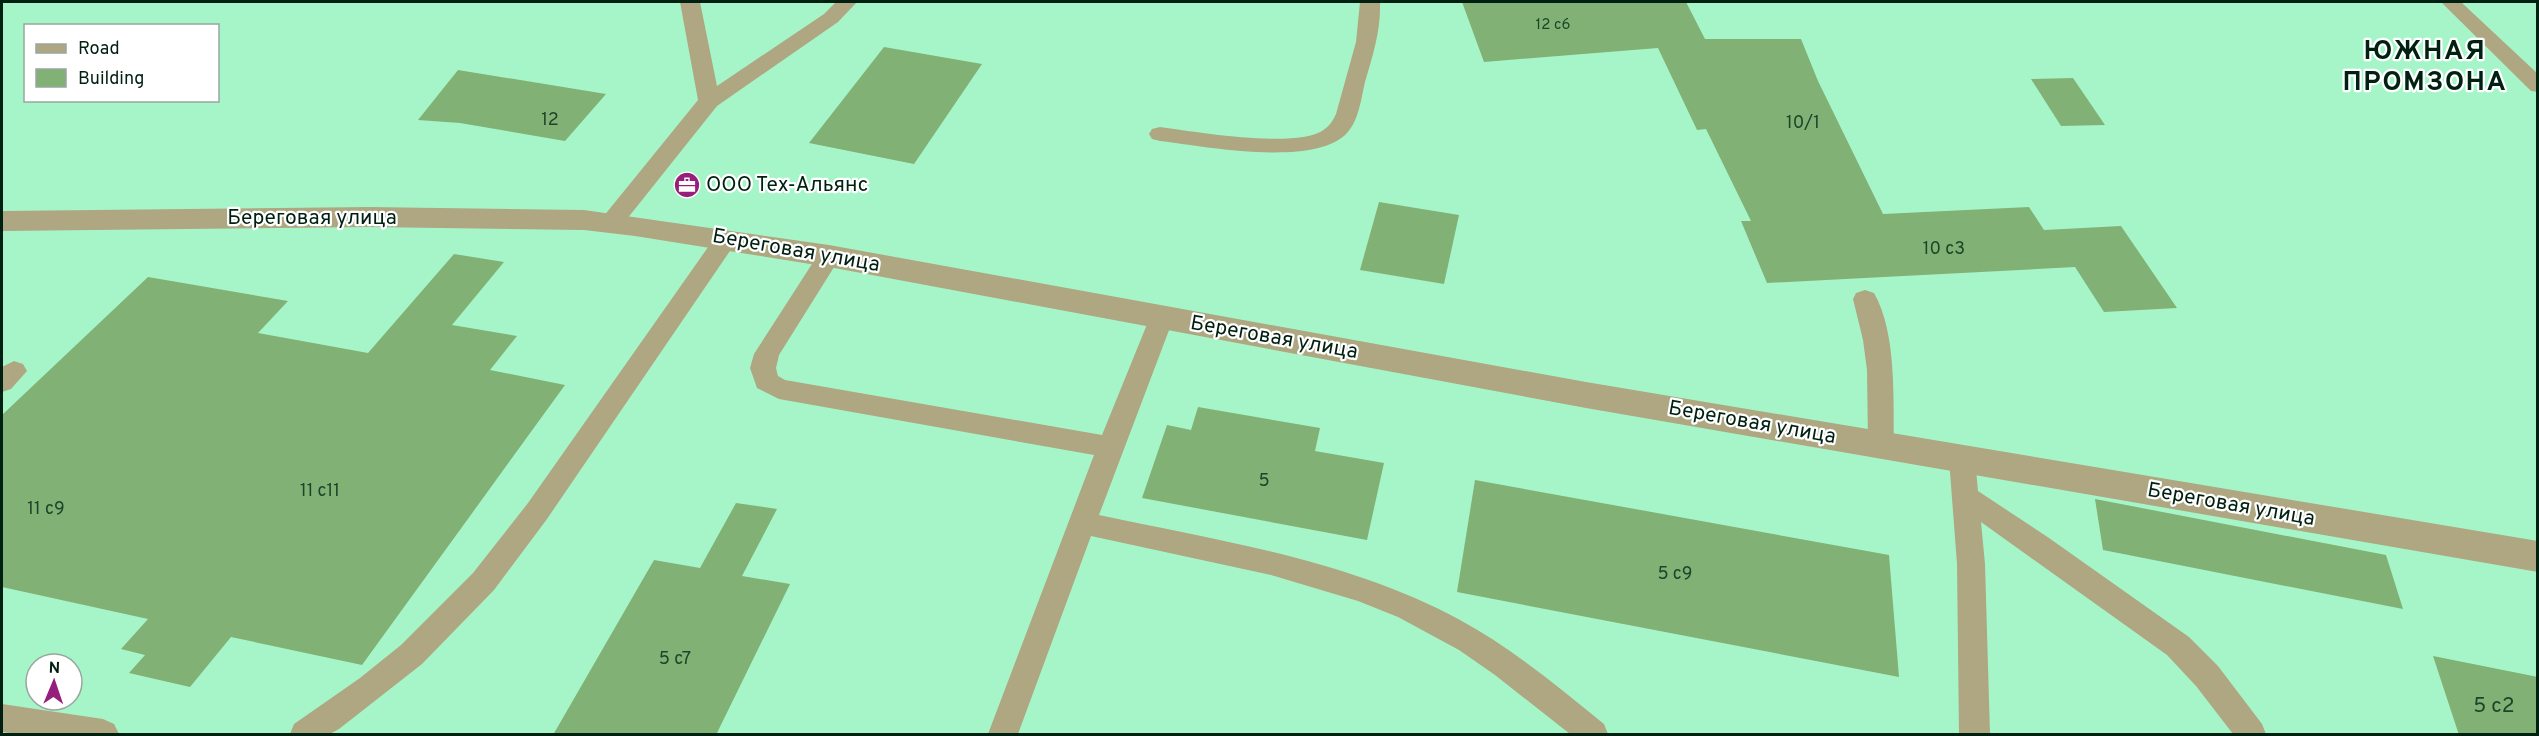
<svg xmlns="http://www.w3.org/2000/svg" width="2539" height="736" font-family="Overpass,sans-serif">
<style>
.building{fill:#81b175}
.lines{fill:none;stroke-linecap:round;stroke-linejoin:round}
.lane{fill:#aea781;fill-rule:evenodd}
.street{fill:#aea781;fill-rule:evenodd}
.labels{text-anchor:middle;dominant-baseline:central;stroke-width:4.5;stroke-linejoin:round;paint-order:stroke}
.far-number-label{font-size:15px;fill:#20442a}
.number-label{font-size:18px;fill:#20442a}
.poi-label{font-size:21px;fill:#002011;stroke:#fff;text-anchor:start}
.street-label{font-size:21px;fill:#002011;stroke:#fff}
.near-number-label{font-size:21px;fill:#20442a}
.district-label{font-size:27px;font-weight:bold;letter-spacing:1.5px;fill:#002011;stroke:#fff}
</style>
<rect width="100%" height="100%" fill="#a6f5c9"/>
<g class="building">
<polygon points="1462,2 1686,2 1705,39 1801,39 1818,81 1883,214 2029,207 2044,230 2121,226 2177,308 2104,312 2075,267 1767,283 1741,221 1751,221 1706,129 1697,130 1658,48 1484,62"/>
<polygon points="884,47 982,64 914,164 809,143"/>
<polygon points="458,70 606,94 565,141 460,123 418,120"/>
<polygon points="2073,78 2105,125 2061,126 2031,79"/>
<polygon points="1379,202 1459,215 1444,284 1360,270"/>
<polygon points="454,254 504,262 452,325 517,336 490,370 565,385 362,665 231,637 190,687 129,673 145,655 121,649 148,619 2,587 2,415 148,277 288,301 258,333 368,353"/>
<polygon points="1198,407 1320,428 1315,451 1384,463 1367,540 1142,498 1167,425 1191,430"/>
<polygon points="1475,480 1889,555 1899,677 1457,592"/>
<polygon points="2095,499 2386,555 2403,609 2103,550"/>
<polygon points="736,503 777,509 742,576 790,584 716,735 553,735 654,560 700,568"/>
<polygon points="2433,656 2538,677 2538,735 2459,735"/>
</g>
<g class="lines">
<g class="lane">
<polygon points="680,2 700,2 717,86 824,14 836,2 857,2 838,22 717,106 619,229 611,231 603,229 599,223 603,217 698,100"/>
<path d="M1360,2h20c1,28 -7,53 -15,80 -4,17 -6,38 -18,51 -32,35 -144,13 -187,8l-8,-2 -3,-5 3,-5 8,-2c37,5 125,20 158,6 9,-4 14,-10 18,-19l20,-72z"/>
<polygon points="2441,2 2461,2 2538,74 2538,92 2531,91"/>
<polygon points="726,231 734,233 738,239 734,245 547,519 494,590 422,664 339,729 330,734 290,734 294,724 360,678 401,645 473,573 528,503 718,233"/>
<path d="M829,248l8,2 4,6 -62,99 -3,13 2,8 7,4 317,55 48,-118 3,-6 9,-3 9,3 3,6 -75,198c122,26 250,45 361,105 52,28 98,67 144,104l4,10h-38l-75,-59 -36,-25 -61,-33 -40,-16 -87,-26 -180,-39 -73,198h-30l106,-279 -315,-56 -22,-11 -7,-20 4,-14 67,-104z"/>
<path d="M1865,290l9,3c23,40 19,106 20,152l-4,7 -9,4 -9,-4 -4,-7 -1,-75 -4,-30 -10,-41 3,-6z"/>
<polygon points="14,361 23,364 27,371 11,389 2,392 2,367"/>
<polygon points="1962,448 1972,451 1975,459 1978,491 2049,538 2189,637 2218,666 2262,724 2266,734 2233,734 2196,686 2167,655 1981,522 1985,564 1990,734 1959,734 1957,564 1949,459 1952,451"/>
<polygon points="2,704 103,719 114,724 119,734 18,734 2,732"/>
</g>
<polygon class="street" points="370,207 584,210 829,245 1586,382 2538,541 2538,572 1586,408 829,267 635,236 584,230 370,227 2,231 2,211"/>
</g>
<defs>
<g id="office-disc" transform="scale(1.35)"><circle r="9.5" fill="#961f7b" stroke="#fff"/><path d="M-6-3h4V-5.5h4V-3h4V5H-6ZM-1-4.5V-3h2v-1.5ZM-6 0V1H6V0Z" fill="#fff"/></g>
</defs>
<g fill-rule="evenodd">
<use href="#office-disc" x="687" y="185"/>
</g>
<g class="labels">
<g class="far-number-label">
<text x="1553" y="25">12 с6</text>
</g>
<g class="number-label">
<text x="550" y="120">12</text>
<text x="1803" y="123">10/1</text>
<text x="1944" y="249">10 c3</text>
<text x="1264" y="481">5</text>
<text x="320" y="491">11 с11</text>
<text x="46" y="509">11 с9</text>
<text x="1675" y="574">5 с9</text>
<text x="675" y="659">5 с7</text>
</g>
<g class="poi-label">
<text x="706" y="185">ООО Тех-Альянс</text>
</g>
<g class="street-label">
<text x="312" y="218">Береговая улица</text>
<text transform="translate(796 251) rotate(10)">Береговая улица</text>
<text transform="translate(1274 338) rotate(10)">Береговая улица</text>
<text transform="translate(1752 423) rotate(10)">Береговая улица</text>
<text transform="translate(2231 505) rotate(10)">Береговая улица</text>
</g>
<g class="near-number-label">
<text x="2494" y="706">5 с2</text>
</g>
<g class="district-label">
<text x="2425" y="52">ЮЖНАЯ<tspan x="2425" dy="31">ПРОМЗОНА</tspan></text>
</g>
</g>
<rect width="2539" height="736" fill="none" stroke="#002011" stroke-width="6"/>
<rect x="24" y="24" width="195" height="78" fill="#ffffff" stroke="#99a6a0" stroke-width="1.5"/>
<rect x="36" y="44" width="30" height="9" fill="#aea781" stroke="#99a6a0" stroke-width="1.5"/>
<text x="78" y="54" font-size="18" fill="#002011">Road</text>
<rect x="36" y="69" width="30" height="18" fill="#81b175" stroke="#99a6a0" stroke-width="1.5"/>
<text x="78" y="84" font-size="18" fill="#002011">Building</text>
<g transform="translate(54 682) rotate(2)"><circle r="28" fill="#ffffff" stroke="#99a6a0" stroke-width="1.5"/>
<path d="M0-4.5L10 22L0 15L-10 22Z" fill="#961f7b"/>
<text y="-9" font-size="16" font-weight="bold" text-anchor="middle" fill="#002011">N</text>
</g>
</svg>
